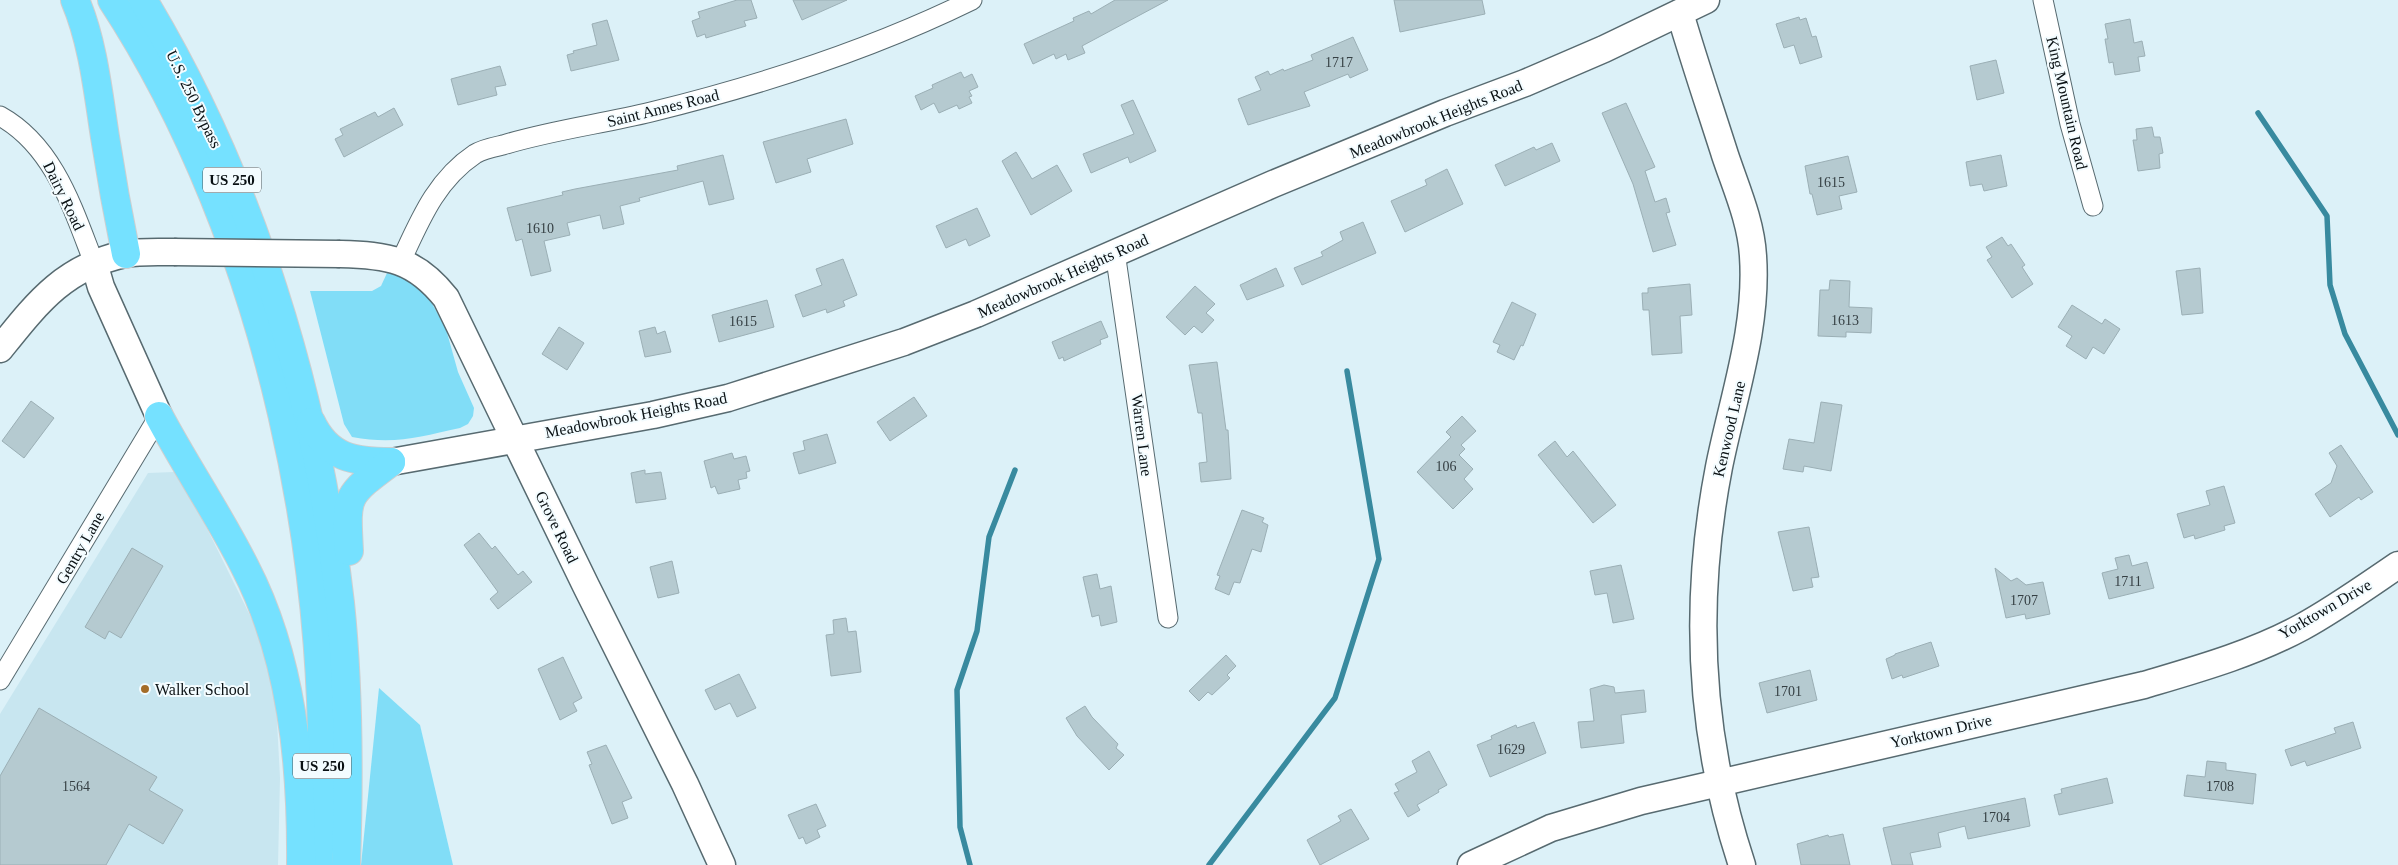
<svg xmlns="http://www.w3.org/2000/svg" width="2398" height="865" font-family="Georgia,serif">
<style>
.built{fill:#c8e6f0}
.green{fill:#81ddf7}
.lines{fill:none;stroke-linecap:round;stroke-linejoin:round}
.stream{stroke:#388a9f;stroke-width:5.5}
.building{fill:#b5cad0;stroke:#9bafb5}
.street-casing{stroke:#576a70;stroke-width:21}
.secondary-casing{stroke:#576a70;stroke-width:29}
.highway-casing{stroke:#cecfd0;stroke-width:30}
.street{stroke:#fff;stroke-width:19}
.secondary{stroke:#fff;stroke-width:26}
.highway{stroke:#75e1ff;stroke-width:28}
.secondary-bridge-casing{stroke:#576a70;stroke-width:29;stroke-linecap:butt}
.secondary-bridge{stroke:#fff;stroke-width:26}
.poi-dot{fill:#a46d29;stroke:#f3fcff;stroke-width:2}
.labels{text-anchor:middle;dominant-baseline:central;stroke-width:4;stroke-linejoin:round;paint-order:stroke}
.number-label{font-size:14px;fill:#353f43}
.shield{fill:#f3fcff;stroke:#50585a;stroke-width:1}
.shield-label{font-size:15px;font-weight:bold;fill:#0a1114}
.street-label{font-size:16px;fill:#0a1114;stroke:#f3fcff}
.poi-label{font-size:16px;fill:#0a1114;stroke:#f3fcff;text-anchor:start}
</style>
<rect width="100%" height="100%" fill="#dcf1f8"/>
<polygon class="built" points="174,472 182,478 274,664 280,778 278,865 0,865 0,714 148,473"/>
<g class="green">
<path d="M387,273l18,4 9,6 14,13 18,33 12,43 16,36 -1,8 -5,8 -8,4c-41,9 -65,17 -108,9l-8,-13 -34,-133h62l9,-5z"/>
<polygon points="379,688 420,725 453,865 361,865"/>
</g>
<g class="lines">
<g class="stream">
<polyline points="2258,113 2327,216 2330,285 2345,334 2398,435"/>
<polyline points="970,865 960,827 957,690 977,631 989,537 1015,470"/>
<polyline points="1209,865 1335,698 1379,559 1347,371"/>
</g>
</g>
<g class="building">
<polygon points="737,0 751,0 757,18 744,21 746,26 706,38 705,34 697,37 692,21 700,18 698,12"/>
<polygon points="793,0 847,0 802,20"/>
<polygon points="1115,0 1168,0 1082,46 1085,53 1068,60 1066,54 1056,59 1054,54 1033,64 1024,44 1074,21 1073,18 1089,11 1091,14"/>
<polygon points="1394,0 1482,0 1485,14 1400,32"/>
<polygon points="1799,17 1800,20 1806,18 1812,37 1816,36 1822,57 1800,64 1794,45 1784,48 1776,24"/>
<polygon points="2130,19 2134,43 2142,41 2145,56 2138,57 2140,71 2115,75 2113,62 2109,63 2105,39 2108,39 2105,24"/>
<polygon points="607,20 619,60 571,71 567,55 574,53 573,51 597,45 592,24"/>
<polygon points="1353,37 1368,70 1350,78 1348,74 1304,92 1310,106 1248,125 1238,99 1261,90 1255,77 1268,71 1270,75 1283,69 1284,71 1313,60 1311,55"/>
<polygon points="1996,60 2004,93 1977,100 1970,66"/>
<polygon points="500,66 506,85 495,87 497,95 458,105 451,79"/>
<polygon points="961,72 964,78 972,74 978,87 969,91 972,96 969,97 972,103 959,109 957,105 939,113 934,103 921,110 915,96 933,88 932,85"/>
<polygon points="1133,100 1156,151 1130,163 1128,157 1091,173 1083,154 1134,134 1121,105"/>
<polygon points="1626,103 1655,167 1645,171 1655,202 1666,198 1670,212 1666,213 1676,245 1653,252 1633,184 1602,113"/>
<polygon points="394,108 403,125 344,157 335,139 343,135 340,129 375,112 378,117"/>
<polygon points="846,119 853,144 807,159 811,172 776,183 763,142"/>
<polygon points="2152,127 2154,137 2160,137 2163,153 2159,154 2160,168 2138,171 2133,140 2137,140 2136,129"/>
<polygon points="1552,143 1560,161 1505,186 1495,165 1534,147 1536,150"/>
<polygon points="1016,152 1032,179 1057,165 1072,191 1031,215 1002,161"/>
<polygon points="723,155 734,199 709,205 703,181 639,198 640,201 620,206 624,224 603,229 600,215 567,223 570,235 544,241 551,271 531,276 522,239 516,241 507,208 563,195 562,192 575,189 678,170 677,166"/>
<polygon points="2001,155 2007,186 1984,191 1982,184 1970,186 1966,162"/>
<polygon points="1848,156 1857,192 1839,196 1842,209 1817,215 1812,194 1810,194 1805,166"/>
<polygon points="1447,169 1463,204 1405,232 1391,201 1427,185 1425,180"/>
<polygon points="977,208 990,236 969,246 966,239 946,248 936,226"/>
<polygon points="1363,222 1376,253 1302,285 1294,268 1323,256 1321,252 1343,240 1340,232"/>
<polygon points="2002,237 2008,246 2011,244 2025,265 2022,267 2033,284 2012,298 1987,260 1992,257 1986,247"/>
<polygon points="843,259 857,295 843,301 845,306 827,313 826,309 803,317 795,295 822,285 816,269"/>
<polygon points="1276,268 1284,286 1247,300 1240,285"/>
<polygon points="2200,268 2203,313 2182,315 2176,271"/>
<polygon points="1830,280 1850,281 1849,307 1872,308 1871,333 1846,332 1846,337 1818,336 1820,290 1829,290"/>
<polygon points="1690,284 1692,315 1680,316 1682,353 1652,355 1649,310 1643,310 1642,293 1648,293 1648,288"/>
<polygon points="1195,286 1215,304 1206,313 1214,320 1202,333 1194,326 1185,335 1166,317"/>
<polygon points="767,300 774,327 719,342 712,315"/>
<polygon points="1512,302 1536,314 1523,346 1521,345 1514,360 1497,352 1500,345 1493,342"/>
<polygon points="2072,305 2102,324 2105,319 2120,329 2104,354 2093,347 2086,359 2066,346 2072,336 2058,327"/>
<polygon points="1101,321 1108,337 1100,340 1101,344 1064,361 1063,357 1059,359 1052,342"/>
<polygon points="559,327 584,343 567,370 542,354"/>
<polygon points="655,327 657,334 665,331 671,352 645,357 639,331"/>
<polygon points="1217,362 1226,430 1228,430 1231,479 1201,482 1199,463 1207,462 1202,413 1198,413 1189,365"/>
<polygon points="914,397 927,416 890,441 877,422"/>
<polygon points="31,401 54,418 24,458 2,441"/>
<polygon points="1821,402 1842,405 1831,471 1804,466 1803,472 1783,469 1789,439 1814,443"/>
<polygon points="1462,416 1476,431 1461,445 1465,449 1459,455 1473,469 1464,479 1473,489 1453,509 1417,472 1451,437 1446,432"/>
<polygon points="827,434 836,463 799,474 793,453 805,450 803,441"/>
<polygon points="1555,441 1567,457 1573,451 1616,505 1593,523 1538,455"/>
<polygon points="2341,445 2373,492 2361,500 2359,497 2330,517 2315,494 2331,483 2337,466 2329,453"/>
<polygon points="732,453 734,459 746,456 750,471 746,472 747,478 738,480 740,489 718,494 715,486 711,488 704,461"/>
<polygon points="645,470 645,474 661,472 666,499 636,503 631,473"/>
<polygon points="2224,486 2235,523 2224,526 2225,530 2195,539 2194,535 2184,538 2177,514 2210,505 2206,491"/>
<polygon points="1242,510 1264,518 1262,522 1268,525 1261,552 1252,549 1240,583 1234,582 1229,595 1215,589 1220,576 1217,575"/>
<polygon points="1809,527 1819,577 1811,578 1813,587 1793,591 1778,532"/>
<polygon points="479,533 492,549 495,546 518,575 523,571 532,582 498,609 490,599 498,592 464,545"/>
<polygon points="132,548 163,566 121,638 109,631 105,639 85,627"/>
<polygon points="2129,555 2132,566 2147,562 2154,588 2109,599 2102,573 2118,569 2115,558"/>
<polygon points="672,561 679,593 658,598 650,567"/>
<polygon points="1621,565 1634,619 1613,623 1607,593 1595,595 1590,571"/>
<polygon points="1995,568 2011,581 2017,578 2026,585 2043,582 2050,614 2026,619 2025,614 2006,618"/>
<polygon points="1097,574 1100,589 1111,586 1117,622 1101,626 1099,615 1092,617 1083,577"/>
<polygon points="846,618 848,632 856,631 861,672 831,676 826,635 834,634 833,620"/>
<polygon points="1931,642 1939,666 1903,678 1902,675 1892,679 1886,659 1895,655 1895,654"/>
<polygon points="1226,655 1236,666 1227,675 1230,678 1212,695 1208,692 1199,701 1189,691"/>
<polygon points="563,657 582,698 573,703 577,711 560,720 538,669"/>
<polygon points="1810,670 1817,700 1767,713 1759,683"/>
<polygon points="739,674 756,708 737,717 730,703 715,710 705,690"/>
<polygon points="1604,685 1614,687 1615,693 1644,690 1646,712 1621,715 1624,743 1581,748 1578,722 1594,721 1590,689"/>
<polygon points="1085,706 1092,717 1118,744 1116,748 1124,755 1109,770 1077,736 1066,718"/>
<polygon points="39,708 157,777 149,790 183,810 163,844 129,824 106,865 0,865 0,776"/>
<polygon points="1534,722 1546,753 1490,777 1477,745 1492,739 1491,736 1516,725 1517,728"/>
<polygon points="2353,722 2361,748 2307,766 2305,761 2291,766 2285,750 2336,733 2334,728"/>
<polygon points="606,745 632,798 622,802 628,818 612,824 589,765 592,764 587,752"/>
<polygon points="1429,751 1447,785 1438,790 1439,792 1417,805 1420,810 1408,817 1394,793 1399,791 1395,784 1417,772 1412,761"/>
<polygon points="2207,761 2226,763 2226,770 2256,774 2253,804 2184,796 2187,775 2205,777"/>
<polygon points="2107,778 2113,803 2059,815 2054,795 2062,793 2061,789"/>
<polygon points="2025,798 2030,826 1968,839 1965,826 1938,833 1941,847 1910,853 1913,865 1892,865 1883,828"/>
<polygon points="816,804 826,826 817,830 820,837 806,844 803,837 799,839 788,815"/>
<polygon points="1351,809 1369,839 1320,865 1307,840 1341,821 1338,816"/>
<polygon points="1843,834 1850,865 1801,865 1797,844 1828,835 1829,837"/>
</g>
<g class="lines">
<g class="street-casing">
<g id="street">
<polyline points="2043,0 2070,124 2093,206"/>
<path d="M0,116c54,30 73,93 94,147"/>
<polyline points="1115,252 1168,618"/>
<path d="M401,261c19,-41 35,-81 74,-107 8,-5 19,-7 28,-9 49,-15 99,-21 148,-33 110,-27 219,-62 321,-112"/>
<polyline points="0,680 159,416"/>
</g>
</g>
<g class="secondary-casing">
<g id="secondary">
<path d="M1680,13c14,48 30,95 45,142 11,33 26,66 28,101 5,72 -20,141 -34,211 -26,134 -20,269 23,398"/>
<path d="M340,254c48,1 75,5 106,44l140,288 99,198 37,81"/>
<polyline points="94,263 101,287 159,416"/>
<path d="M0,349c37,-46 64,-82 125,-95 15,-3 34,-2 49,-2"/>
<polyline points="391,462 653,415 728,398 904,342 976,314 1273,184 1445,113 1525,83 1604,49 1706,0"/>
<path d="M1471,865l80,-37 90,-27 503,-116c54,-16 108,-31 158,-58 33,-18 65,-41 96,-62"/>
</g>
</g>
<g class="highway-casing">
<g id="highway">
<path d="M75,0c18,42 23,92 30,137 6,39 13,78 21,117"/>
<path d="M112,0c157,240 229,580 206,865"/>
<path d="M143,0c108,179 174,394 197,603 9,86 9,175 6,262"/>
<path d="M159,416c27,51 60,99 86,151 47,91 57,197 56,298"/>
<path d="M311,422c17,36 43,40 80,40"/>
<path d="M349,551c-3,-56 -4,-55 42,-89"/>
</g>
</g>
<use href="#street" class="street"/>
<use href="#secondary" class="secondary"/>
<use href="#highway" class="highway"/>
<g class="secondary-bridge-casing">
<polyline id="secondary-bridge" points="174,252 340,254"/>
</g>
<use href="#secondary-bridge" class="secondary-bridge"/>
</g>
<circle class="poi-dot" cx="145" cy="689" r="5"/>
<g class="labels">
<g class="number-label">
<text x="1339" y="62">1717</text>
<text x="1831" y="182">1615</text>
<text x="540" y="228">1610</text>
<text x="1845" y="320">1613</text>
<text x="743" y="321">1615</text>
<text x="1446" y="466">106</text>
<text x="2128" y="581">1711</text>
<text x="2024" y="600">1707</text>
<text x="1788" y="691">1701</text>
<text x="1511" y="749">1629</text>
<text x="76" y="786">1564</text>
<text x="2220" y="786">1708</text>
<text x="1996" y="817">1704</text>
</g>
<g class="shield">
<rect x="203" y="167.5" width="58" height="25" rx="4"/>
<rect x="293" y="753.5" width="58" height="25" rx="4"/>
</g>
<g class="shield-label">
<text x="232" y="180">US 250</text>
<text x="322" y="766">US 250</text>
</g>
<g class="street-label">
<text transform="translate(194 99) rotate(64)">U.S. 250 Bypass</text>
<text transform="translate(2067 103) rotate(77)">King Mountain Road</text>
<text transform="translate(663 108) rotate(-14)">Saint Annes Road</text>
<text transform="translate(1436 119) rotate(-22)">Meadowbrook Heights Road</text>
<text transform="translate(64 196) rotate(64)">Dairy Road</text>
<text transform="translate(1063 276) rotate(-24)">Meadowbrook Heights Road</text>
<text transform="translate(636 415) rotate(-11)">Meadowbrook Heights Road</text>
<text transform="translate(1729 429) rotate(-77)">Kenwood Lane</text>
<text transform="translate(1142 435) rotate(83)">Warren Lane</text>
<text transform="translate(557 527) rotate(64)">Grove Road</text>
<text transform="translate(80 548) rotate(-60)">Gentry Lane</text>
<text transform="translate(2325 609) rotate(-30)">Yorktown Drive</text>
<text transform="translate(1941 731) rotate(-13)">Yorktown Drive</text>
</g>
<g class="poi-label">
<text x="155" y="689">Walker School</text>
</g>
</g>
</svg>
